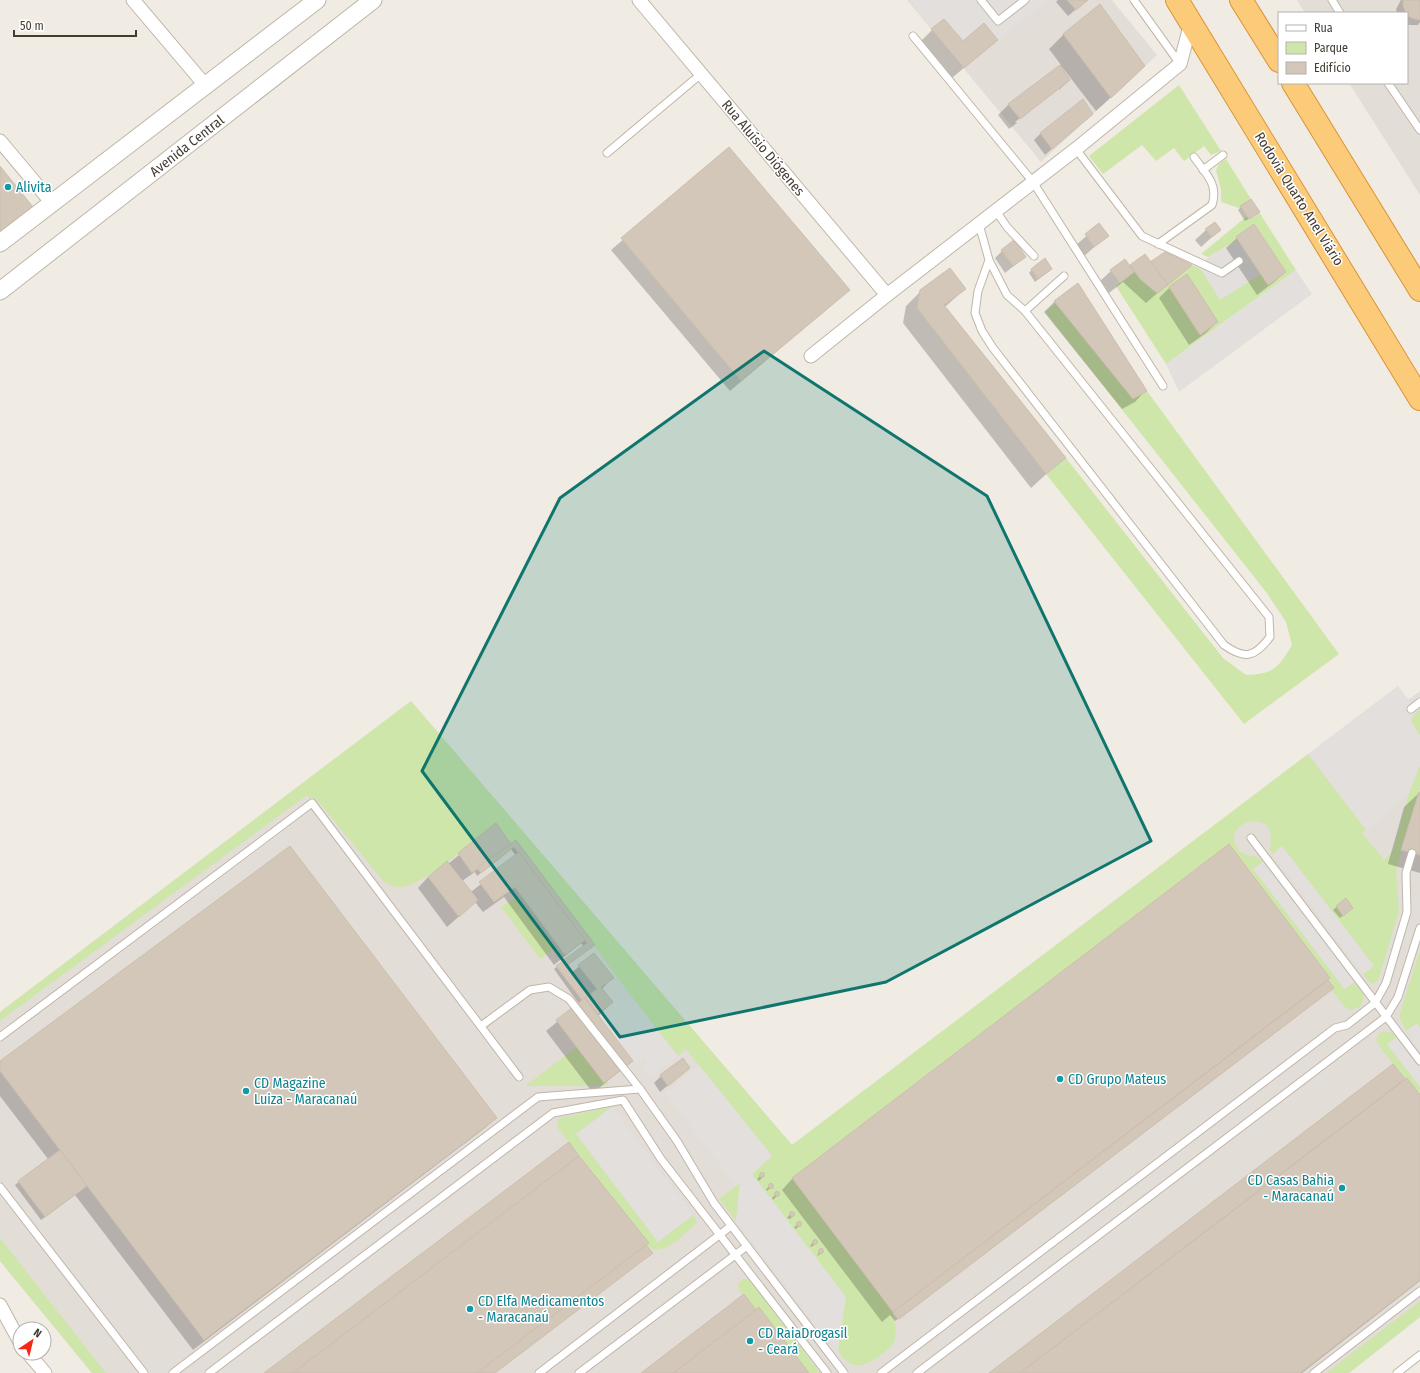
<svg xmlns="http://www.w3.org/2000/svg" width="1420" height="1373" font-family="'Fira Sans Condensed',sans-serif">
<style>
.industrial{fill:#e3ddd8}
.green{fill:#cfe6ab;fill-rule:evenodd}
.parking{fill:#e2dfdc}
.shadow{fill:#0003;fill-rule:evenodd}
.building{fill:#d3c7b9;stroke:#cdbeac}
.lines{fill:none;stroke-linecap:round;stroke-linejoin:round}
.service-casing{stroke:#bfb6a9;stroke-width:9}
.minor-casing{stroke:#bfb6a9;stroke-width:15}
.tertiary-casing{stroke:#bfb6a9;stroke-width:19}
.trunk-casing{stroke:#db9234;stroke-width:24}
.service{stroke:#fff;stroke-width:7}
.minor{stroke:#fff;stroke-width:13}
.tertiary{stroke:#fff;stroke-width:17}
.trunk{stroke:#fccb7a;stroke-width:22}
.marked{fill:#0f766e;fill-opacity:0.2;stroke:#0f766e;stroke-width:3;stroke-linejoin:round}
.culture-dot{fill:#0f9aa8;stroke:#fff;stroke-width:1.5}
.labels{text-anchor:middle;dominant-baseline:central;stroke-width:3;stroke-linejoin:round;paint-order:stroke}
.street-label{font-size:14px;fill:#433c33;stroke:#fff}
.culture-label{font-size:14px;fill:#0d838f;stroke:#fff;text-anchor:start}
</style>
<rect width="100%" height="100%" fill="#f1ece3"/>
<g class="industrial">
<polygon points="907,0 1112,0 1157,55 1041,162"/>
<polygon points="1297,0 1420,0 1420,195 1349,83 1407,83 1407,13 1305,13"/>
<polygon points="1398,686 1408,700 1420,691 1420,1317 1349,1373 92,1373 0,1261 0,1012 411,701 792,1145"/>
</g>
<g class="green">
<polygon points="1179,85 1221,151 1211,155 1204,146 1184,161 1174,148 1156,161 1142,145 1103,174 1089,156"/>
<polygon points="1226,159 1251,199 1240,206 1242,209 1221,202 1221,190 1216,170 1219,164"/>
<path d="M1259,212l37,58 -130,94 -50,-78 18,-14 23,21 35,-28 9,4 19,30 41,-25 7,11 18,-13 -32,-48 -16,16 -30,17 -7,-3 46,-38 2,3zM1186,275l32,47 -17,13 -32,-48z"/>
<path d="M1055,303l78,96 14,-8 192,263 -95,70 -198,-250 20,-16 157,200 23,17c28,-1 32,-7 46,-30l-6,-23 -20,-30 -221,-280z"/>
<path d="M411,701l381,444 516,-391 58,76 -4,3 22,27 9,-9 16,-58 11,-28v23l-24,82 3,41 -20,67 -5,6 -5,-2 -6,-8 11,-8 -92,-119 -9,7 -4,-5c14,-45 -53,-28 -30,1 6,8 17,3 24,12l-9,7 90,120 10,-7 9,12 1,5 -4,8 -10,3 -5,-3 -14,-17 3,-2 -6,-8 2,-2 -101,-134 -437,334 101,134c1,9 5,21 1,30 -3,6 -8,9 -13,13 -16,12 -32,17 -43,-5l7,-53 -93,-123 20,-18 -86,-107 -8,7 -47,-60 -115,-156 -5,4 -15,-21c-21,16 -73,65 -98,64 -4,0 -10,-3 -14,-5l-62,-76 -7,-7 -9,-3 -306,225v-9z"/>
<polygon points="1420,709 1420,736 1411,722 1413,716"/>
<polygon points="517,896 555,948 540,959 501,907"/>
<polygon points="1420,950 1420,1028 1417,1023 1406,1031 1400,1019 1400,1013"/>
<polygon points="1383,1031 1393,1033 1396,1038 1388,1044 1420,1087 1420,1095 1407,1078 1405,1079 1379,1046 1376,1040 1379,1034"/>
<polygon points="577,1047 604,1083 608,1081 608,1084 606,1086 525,1086"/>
<path d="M612,1107l-36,27 82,108 35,-27 4,6 -1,3c-13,10 -34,36 -50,21l2,-2 -91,-116 2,-9z"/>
<polygon points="740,1183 736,1221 719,1199"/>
<polygon points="0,1238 106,1373 92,1373 0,1261"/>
<polygon points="743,1279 749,1279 820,1373 809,1373 759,1308 756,1310 745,1294 742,1296 737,1284"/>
<polygon points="1420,1301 1420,1317 1349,1373 1326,1373"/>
</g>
<g class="parking">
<polygon points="909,0 1048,0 966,67"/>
<polygon points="1238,240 1261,274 1220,300 1201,269 1208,257"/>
<polygon points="1296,270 1312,294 1179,392 1166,364"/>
<polygon points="1398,686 1417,711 1413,716 1411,722 1420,736 1420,765 1409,793 1367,830 1308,754"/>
<polygon points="1282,846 1374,966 1363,974 1273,854"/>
<polygon points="1263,862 1354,982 1345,989 1253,869"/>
<polygon points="605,985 614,998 618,1000 623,1001 631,996 678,1056 652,1077 643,1065 647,1063 646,1056 636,1064 598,1014 613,1002 601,987"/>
<polygon points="1417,1023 1420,1028 1420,1049 1406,1031"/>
<polygon points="1396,1038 1420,1069 1420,1087 1387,1044"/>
<polygon points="699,1065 772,1156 752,1174 846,1297 838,1350 841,1357 736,1221 740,1183 736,1186 665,1093"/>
<polygon points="612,1107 693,1215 658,1242 576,1134"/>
</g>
<g class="shadow">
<polygon points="1058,0 1087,0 1068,16 1056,2"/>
<polygon points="1401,0 1420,0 1420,22 1418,25 1407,25 1407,13 1397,13 1396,9"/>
<polygon points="1100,6 1129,81 1096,111 1062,67 1060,68 1069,80 1059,90 1059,88 1015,122 1017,123 1009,129 998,115 1009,104 1061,65 1049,49 1063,35"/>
<polygon points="932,30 963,42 997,40 952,78 921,41"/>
<polygon points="1084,121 1045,155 1034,140 1041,133"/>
<polygon points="729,149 848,290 730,391 611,250"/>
<polygon points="1241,207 1255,215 1245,221 1238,210"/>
<polygon points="1099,225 1107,236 1083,257 1075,246"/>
<polygon points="1206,230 1220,230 1201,247 1195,240"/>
<polygon points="1237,238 1285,272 1274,282 1257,295 1226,248"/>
<polygon points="1002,251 1025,257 1005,273 995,258"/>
<polygon points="1145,256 1150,263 1190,265 1146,303 1123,282 1109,293 1100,281 1111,271 1129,267"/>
<polygon points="1032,269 1051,269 1035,282 1029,273"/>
<polygon points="1186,276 1217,322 1206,333 1189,345 1159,298 1169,288"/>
<polygon points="1078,284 1145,391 1135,402 1122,409 1044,312 1054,302"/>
<polygon points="965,289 945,307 1065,457 1031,488 903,323 906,306 921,291"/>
<polygon points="1419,793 1420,793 1420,873 1388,864 1404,807"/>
<path d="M496,825l14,20 6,-4 77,103 -28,23 5,7 24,-20 18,24 -10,11 10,13 -14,14 34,45 -39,32 -47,-62 33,-27 -25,-35 30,-22 -3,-4 -27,22 -50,-68 -21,15 -8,-10 -28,25 -29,-39 10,-11 19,-14 1,1zM511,849l5,7 -45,36 -9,-11 13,-9 2,4z"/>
<polygon points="1229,846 1333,988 895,1312 893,1313 898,1319 895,1321 890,1315 882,1322 782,1190 792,1179"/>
<polygon points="1346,899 1349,911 1340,918 1333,910"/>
<polygon points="0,1062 496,1118 485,1128 193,1350 75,1195 41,1220 15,1185 48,1159 0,1096"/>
<polygon points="689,1068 660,1092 654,1083 661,1076"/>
<polygon points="1404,1079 1401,1084 1420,1097 1420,1281 1302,1373 990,1373"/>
<polygon points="762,1174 764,1176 759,1181 757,1179"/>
<polygon points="772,1184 773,1186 767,1191 766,1189"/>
<polygon points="777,1193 778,1195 773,1200 772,1198"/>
<polygon points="791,1213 793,1213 793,1216 790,1219 787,1218"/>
<polygon points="799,1222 801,1224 796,1229 794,1228"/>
<polygon points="815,1240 816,1242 812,1247 810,1246"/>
<polygon points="820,1250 822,1250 822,1253 817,1256"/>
</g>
<g class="building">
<polygon points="1067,0 1088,0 1076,10"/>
<polygon points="1403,0 1420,0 1420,20 1411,18 1407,15 1403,6"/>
<polygon points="1100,4 1145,66 1111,98 1063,34"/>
<polygon points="944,19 963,41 984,23 998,40 964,68 931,29"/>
<polygon points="1060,65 1070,80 1020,119 1008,104"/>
<polygon points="1083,99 1093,114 1052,149 1040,133"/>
<polygon points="729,147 850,290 741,381 621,238"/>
<polygon points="0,166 33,207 0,233"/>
<polygon points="1251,199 1260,212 1249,219 1240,206"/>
<polygon points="1215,222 1221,230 1212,237 1205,229"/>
<polygon points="1099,223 1109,236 1094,247 1085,234"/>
<polygon points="1254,224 1286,272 1268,285 1236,237"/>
<polygon points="1014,240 1026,257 1013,266 1001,250"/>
<polygon points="1165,252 1192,265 1168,285 1150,262"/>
<polygon points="1145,254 1168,285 1157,293 1140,279 1130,265"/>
<polygon points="1045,258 1052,269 1038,279 1031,269"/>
<polygon points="1125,259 1134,272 1120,283 1110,270"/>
<polygon points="950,268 966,289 944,305 1066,458 1046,474 917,308 920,290"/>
<polygon points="1187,274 1218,322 1200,335 1169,287"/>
<polygon points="1078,283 1147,391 1133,399 1054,301"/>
<polygon points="1419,792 1420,792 1420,855 1401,850"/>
<polygon points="496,823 511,844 472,873 458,853"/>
<polygon points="516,840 595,945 566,966 588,996 582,1000 556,966 587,943 514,847 481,873 477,868"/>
<polygon points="1229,844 1330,978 893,1312 792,1178"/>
<polygon points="290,846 497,1118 204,1340 0,1071 0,1061"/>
<polygon points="519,852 585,940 565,955 515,887 494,902 479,882"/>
<polygon points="447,861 478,900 459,917 428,877"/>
<polygon points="1346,898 1353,908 1343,916 1336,906"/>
<polygon points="594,953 614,978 601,987 613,1002 598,1014 585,998 597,989 578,965"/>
<polygon points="1328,980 1334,988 899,1319 893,1312"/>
<polygon points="585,998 633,1061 604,1083 556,1020"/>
<polygon points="683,1058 690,1068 668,1086 660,1075"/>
<polygon points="1393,1064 1405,1079 1020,1373 989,1373"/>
<polygon points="1407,1078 1420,1095 1420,1280 1300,1373 1020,1373"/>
<polygon points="569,1142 579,1156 293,1373 264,1373"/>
<polygon points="60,1150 87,1186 45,1217 18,1181"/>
<polygon points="579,1156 649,1243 477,1373 293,1373"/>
<circle cx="762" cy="1175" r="2.5"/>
<circle cx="771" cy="1186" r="2.5"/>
<circle cx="777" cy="1194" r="2.5"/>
<circle cx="792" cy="1214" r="2.5"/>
<circle cx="799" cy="1224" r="2.5"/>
<circle cx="815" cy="1242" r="2.5"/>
<polygon points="646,1245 653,1253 495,1373 477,1373"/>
<circle cx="821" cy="1251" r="2.5"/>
<polygon points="744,1294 756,1310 673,1373 641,1373"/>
<polygon points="759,1307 809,1373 673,1373 756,1310"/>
</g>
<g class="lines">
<g class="service-casing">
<g id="service">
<polyline points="981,0 998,21 1025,0"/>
<polyline points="1134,0 1180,64"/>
<polyline points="1332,0 1340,13"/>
<polyline points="913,36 1033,182 1163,386"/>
<polyline points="1388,83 1420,130"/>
<polyline points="1076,149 1142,236 1222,273 1239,261"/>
<polyline points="607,153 701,74"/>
<polyline points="1203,170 1223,155"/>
<polyline points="996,211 1007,227 1034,256"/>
<path d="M979,224l10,36 -11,31 -3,22 7,18 11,17 231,297c21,15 31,12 46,-8l-1,-20 -244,-306 -18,-16 -18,-35"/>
<path d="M1158,244l54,-39c7,-21 -7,-32 -18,-48"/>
<polyline points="1025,311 1064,276"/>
<polyline points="1411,709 1420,702"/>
<polyline points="1251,838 1420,1061"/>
<polyline points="481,1026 530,990 549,987 569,999 640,1089 677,1141 714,1203 844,1373"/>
<polyline points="0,1037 312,803 519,1077"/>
<polyline points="0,1187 144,1373"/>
<polyline points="173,1373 538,1097 640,1089"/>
<polyline points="209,1373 553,1113 623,1100 661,1159 827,1373"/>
<polyline points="539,1373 731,1226"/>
<polyline points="579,1373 747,1246"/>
<polyline points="881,1373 1335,1028 1347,1025 1375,1003 1386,983 1407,912 1406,873 1412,853"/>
<polyline points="917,1373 1386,1017 1398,997 1420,928"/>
<polyline points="1314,1373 1420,1291"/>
<polyline points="1397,1373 1420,1355"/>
</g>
</g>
<g class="minor-casing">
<g id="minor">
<polyline points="133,0 205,85"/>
<polyline points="639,0 887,295"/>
<polyline points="0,141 52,203"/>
<polyline points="811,356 887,295 1076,149 1180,64 1191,23"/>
<polyline points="0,1305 20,1342"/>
<polyline points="28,1353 45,1373"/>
</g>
</g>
<g class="tertiary-casing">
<g id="tertiary">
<polyline points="0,243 317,0"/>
<polyline points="0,291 373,0"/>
</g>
</g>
<g class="trunk-casing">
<g id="trunk">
<polyline points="1177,0 1420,399"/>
<polyline points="1241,0 1279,61"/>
<polyline points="1293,83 1420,290"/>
</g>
</g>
<use href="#service" class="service"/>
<use href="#minor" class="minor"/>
<use href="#tertiary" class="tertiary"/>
<use href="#trunk" class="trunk"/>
</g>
<path class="marked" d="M764,351l223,145 164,345 -265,141 -266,55 -198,-266 138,-273z"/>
<g class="culture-dot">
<circle cx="8" cy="187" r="4"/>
<circle cx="1060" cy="1079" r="4"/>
<circle cx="246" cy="1091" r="4"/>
<circle cx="1342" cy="1188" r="4"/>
<circle cx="470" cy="1309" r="4"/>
<circle cx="750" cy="1341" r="4"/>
</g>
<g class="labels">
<g class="street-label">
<text transform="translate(187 146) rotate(-38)">Avenida Central</text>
<text transform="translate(763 148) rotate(50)">Rua Aluísio Diógenes</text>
<text transform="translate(1299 199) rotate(58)">Rodovia Quarto Anel Viário</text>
</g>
<g class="culture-label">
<text x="16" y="187">Alivita</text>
<text x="1068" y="1079">CD Grupo Mateus</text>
<text x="254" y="1083">CD Magazine<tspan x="254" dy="16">Luiza - Maracanaú</tspan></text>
<text x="1334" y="1180" text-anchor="end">CD Casas Bahia<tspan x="1334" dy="16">- Maracanaú</tspan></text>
<text x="478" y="1301">CD Elfa Medicamentos<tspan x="478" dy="16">- Maracanaú</tspan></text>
<text x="758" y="1333">CD RaiaDrogasil<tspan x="758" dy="16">- Ceará</tspan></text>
</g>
</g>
<rect x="1278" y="12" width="130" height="72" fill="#ffffff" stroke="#b4b1ad"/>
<rect x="1286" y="25" width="20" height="6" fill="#ffffff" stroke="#b4b1ad"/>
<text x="1314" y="32" font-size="12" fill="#433c33">Rua</text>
<rect x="1286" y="42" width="20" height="12" fill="#cfe6ab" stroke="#b4b1ad"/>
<text x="1314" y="52" font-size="12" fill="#433c33">Parque</text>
<rect x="1286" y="62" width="20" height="12" fill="#d3c7b9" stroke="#b4b1ad"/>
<text x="1314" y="72" font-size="12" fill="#433c33">Edifício</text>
<g transform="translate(32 1341) rotate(35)"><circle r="19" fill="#ffffff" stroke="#b4b1ad"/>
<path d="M0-3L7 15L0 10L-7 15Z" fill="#f72714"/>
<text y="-6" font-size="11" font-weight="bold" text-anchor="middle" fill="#433c33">N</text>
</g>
<path d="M14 30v6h122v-6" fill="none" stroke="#433c33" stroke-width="2"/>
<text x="20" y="30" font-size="12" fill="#433c33" stroke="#ffffff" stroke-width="3" paint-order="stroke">50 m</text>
</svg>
